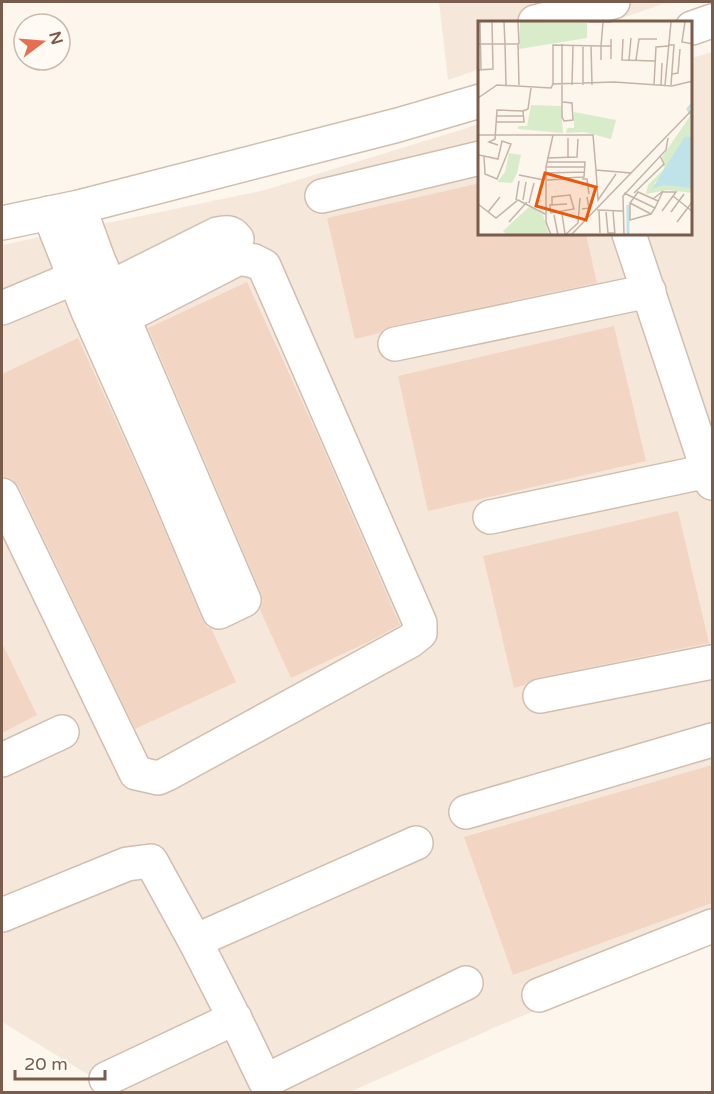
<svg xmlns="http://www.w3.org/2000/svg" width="714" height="1094" font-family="'Varela Round',sans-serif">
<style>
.residential{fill:#f5e8da}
.building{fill:#f3d5c3}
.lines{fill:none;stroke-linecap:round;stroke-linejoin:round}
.street-casing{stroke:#d1beb0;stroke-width:36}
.street{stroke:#fff;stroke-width:33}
.inset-river{fill:none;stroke:#bfe3e8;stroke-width:3}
.inset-road{fill:none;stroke:#c5b3a7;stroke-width:1.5}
.view{fill:#e8590c;fill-opacity:0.15;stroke:#e8590c;stroke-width:3}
.inset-edge{fill:none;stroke:#7a5c4d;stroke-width:3}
</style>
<rect width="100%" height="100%" fill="#fdf6ec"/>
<g class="residential">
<polygon points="439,2 669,2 610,22 480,22 480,69 448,80"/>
<polygon points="712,52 712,938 498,1026 350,1092 117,1092 2,1022 2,245 265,190 480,124 480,234 692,234 692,58"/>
</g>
<g class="building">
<polygon points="480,183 480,234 586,234 597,283 391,326 383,330 380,333 355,339 327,218"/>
<polygon points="247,282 316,432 400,625 368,642 291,678 260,610 263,601 261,593 148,328"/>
<polygon points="614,326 646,461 428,511 398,376"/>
<polygon points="78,338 147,489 202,619 207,627 211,628 236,682 135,729 19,487 12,479 3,476 2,472 2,374"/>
<polygon points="678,511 709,643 536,678 528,682 525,685 514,688 483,556"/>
<polygon points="2,643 37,715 2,733"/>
<polygon points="712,765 712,903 513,975 464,837"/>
</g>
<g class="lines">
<g class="street-casing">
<g id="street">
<polyline points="535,22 613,2"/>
<polyline points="692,28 712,21"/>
<polyline points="322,196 480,158"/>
<polyline points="49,213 87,309 164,482 219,612 244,600 98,259 79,207"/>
<polyline points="2,223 79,207 398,125 480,101"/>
<polyline points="629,234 712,483"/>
<path d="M111,287l106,-53c9,-2 14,-3 20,5"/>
<polyline points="2,308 74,278"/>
<polyline points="395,344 649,291"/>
<polyline points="2,495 136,773 158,778 167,774 410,641 420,633 420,623 264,266 254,261 239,258 97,331"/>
<polyline points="490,517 708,471"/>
<polyline points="540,696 712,662"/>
<polyline points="2,760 62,732"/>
<polyline points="466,812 712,740"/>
<polyline points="2,915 127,864 151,861 195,941 416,843"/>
<polyline points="195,941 243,1035 265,1081 466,983"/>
<polyline points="539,995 712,926"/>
<polyline points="106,1079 235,1018"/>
</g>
</g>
<use href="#street" class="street"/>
</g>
<g transform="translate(478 21)">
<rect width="214" height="214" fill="#fdf6ec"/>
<path d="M42,1h67v16l-68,11zM53,84l30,1 2,27 -45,-4v-3h9zM96,91l42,8 -5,19 -27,-7 -18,1 1,-5h7zM214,92v24l-7,-1 -16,31 -15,17 25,1 13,3v5l-24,-3 -22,4 2,-9 16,-16 -2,-12zM31,132l12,2 -4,18 -5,10 -15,-1 8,-10zM52,185l13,9 6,20h-42l-4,-4z" fill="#d8ecc9"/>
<path d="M207,115l7,1v51l-29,-3 -11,4z" fill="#bfe3e8"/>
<path class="inset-river" d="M215,82l-5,6 5,9M150,184v30"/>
<path class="inset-road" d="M2,1l1,48M26,1l1,22M40,1l1,22M110,1h24M207,1l-3,20 11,2M145,18l-1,21 33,1M0,23h40l1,41M27,23l1,41M84,23v73l2,4 9,-1 -1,-17 -9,-1M105,24v40M113,24l1,40M190,24h6l-3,40M133,38v-20M123,39v-14h10M151,39l2,-22M158,39l3,-21h18M0,49l15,-1 -1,-47M194,53l6,-1 2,-24M75,63v-39l48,1 2,-24M94,64l1,-40M176,64l2,-38 12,-1M183,64l1,-22M187,64l6,-63M0,77l19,-13 54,3 2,-4 61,-2 58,4 21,-5M45,90l5,-2 3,-21M19,95h26M18,101h28l-1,-11 -26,-1 -2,29 -6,3 9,3M0,114h115l3,35 35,3M0,134l6,1 14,3 4,-18 9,3 -14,35 -12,-5 -1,-18M69,137l30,-1 1,-18M90,137v-20M69,141h38l-1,15 -20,1M68,146h39M118,149l2,30 18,-26M68,152l39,-1M41,154l25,5M104,158h5l2,15M69,159l21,-1M146,172l31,15 8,-17 -10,8M156,172l30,-29 -4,-8M195,175l20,16M38,179l3,-19M45,179l3,-18M51,182l5,-20M152,182l21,11M0,183l18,14 22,-18 27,14M71,184l18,-1M72,185l1,7 23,-4 -4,-14 -18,2v9M58,186l5,-22M177,187l-4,6 -21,6v-17l8,-11 20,9M104,188l7,-1 -2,-11M119,189l26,1M121,190l1,22M135,190l2,24M184,190l14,-19h-13M10,191l12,-15M128,191l2,21h7M193,191l13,-18M84,193l3,20M76,194l4,20M31,201l18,-20M199,201l16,-21M73,214l-5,-13v-55l7,-32M87,214l13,-12 2,-25M93,214l122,-126M146,214l-1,-39 43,-46 2,-12"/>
<path class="view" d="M67,152l51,14 -10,33 -50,-14z"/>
<rect width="214" height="214" class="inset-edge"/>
</g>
<rect width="714" height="1094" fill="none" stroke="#7a5c4d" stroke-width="6"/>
<g transform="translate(42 42) rotate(74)"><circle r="28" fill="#fffaf3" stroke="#cabbb1" stroke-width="1.5"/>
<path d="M0-4.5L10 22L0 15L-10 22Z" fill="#e76f51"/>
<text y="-9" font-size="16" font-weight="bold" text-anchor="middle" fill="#7a5c4d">N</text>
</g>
<path d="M15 1070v9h90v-9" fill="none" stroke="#7a5c4d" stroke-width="3"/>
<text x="24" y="1070" font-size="18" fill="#7a5c4d" stroke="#fffaf3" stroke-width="4.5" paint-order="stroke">20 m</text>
</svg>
